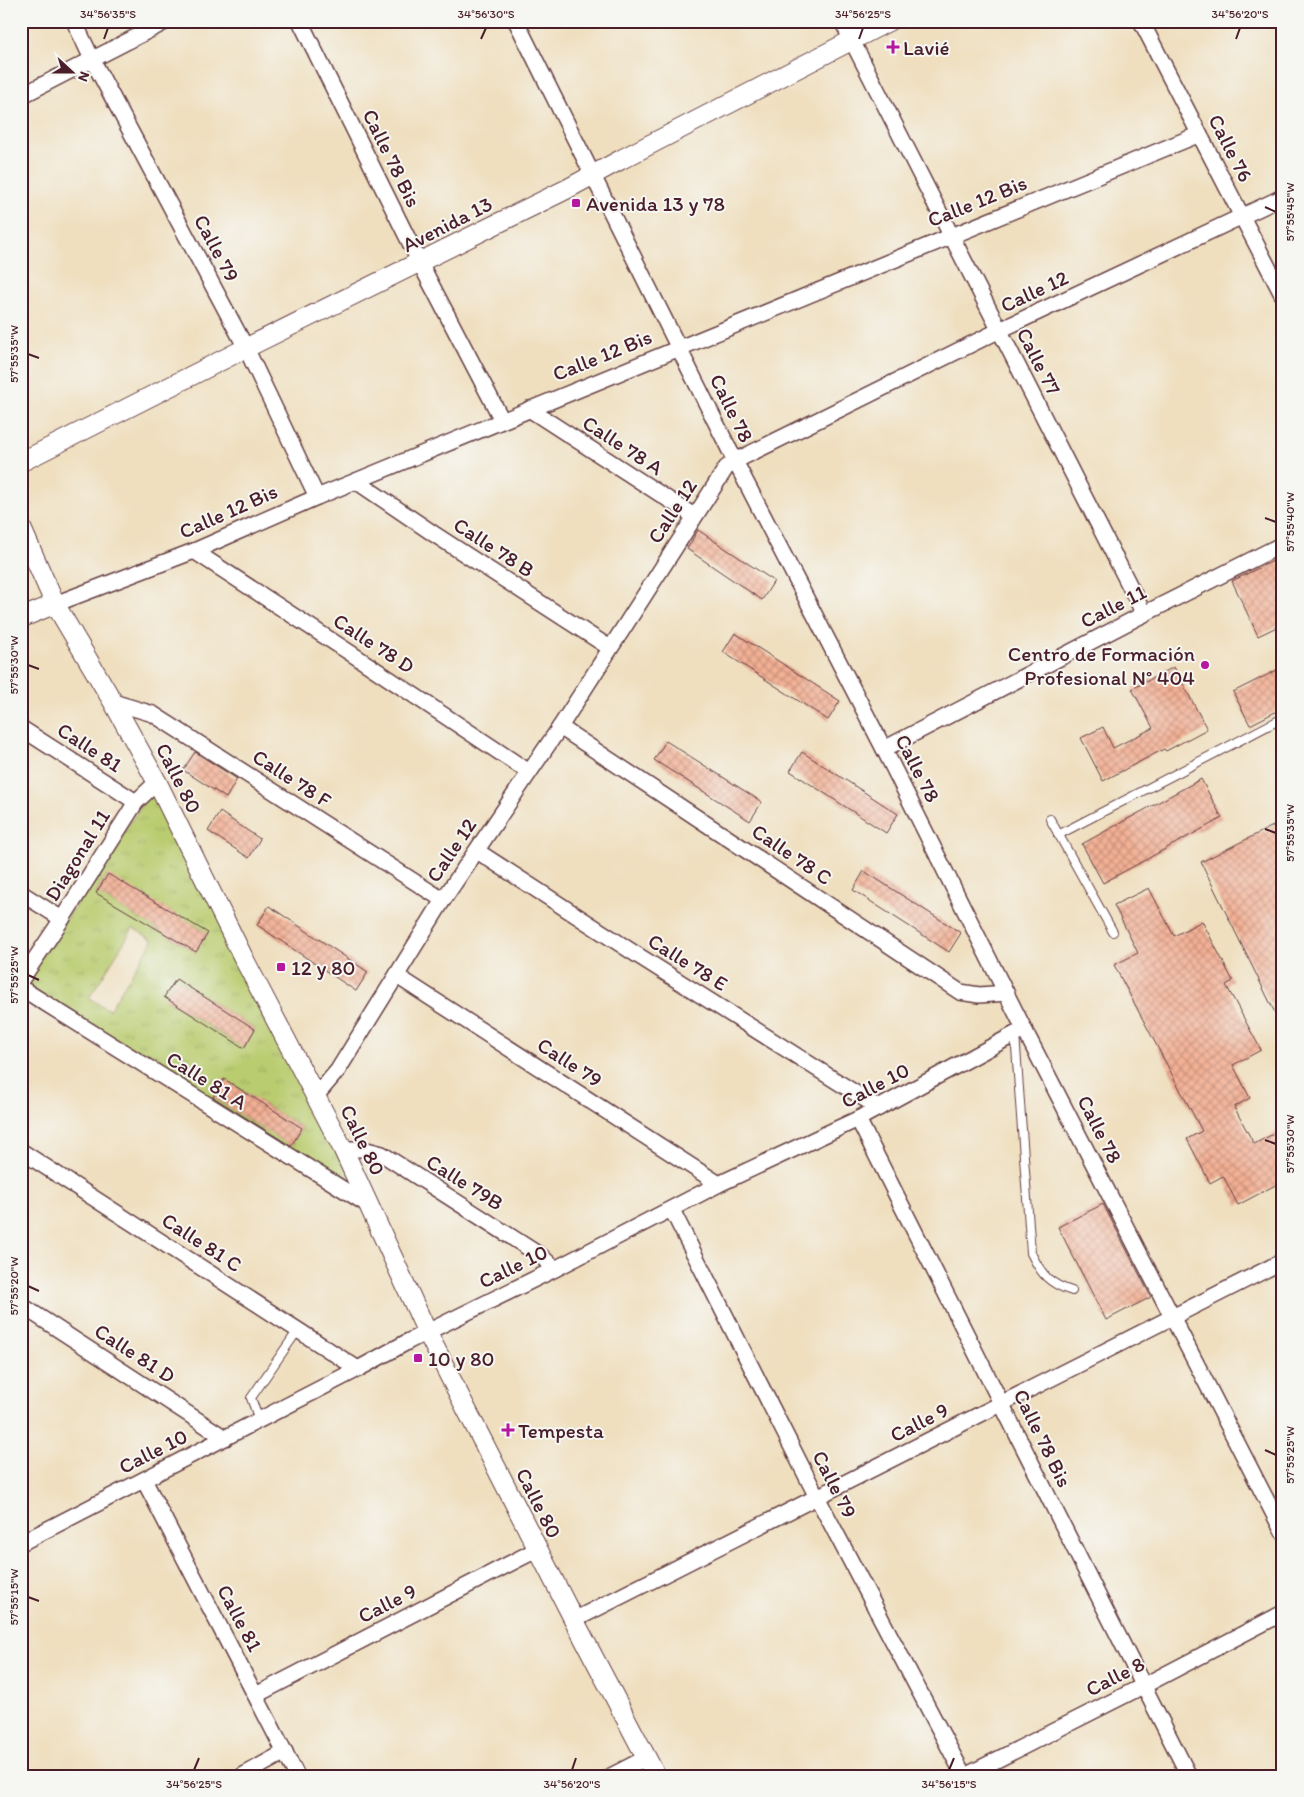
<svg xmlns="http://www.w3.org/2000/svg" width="1304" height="1797" font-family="Itim,sans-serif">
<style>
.park{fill:url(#park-tufts);stroke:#82764e;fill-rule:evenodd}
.building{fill:url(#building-cross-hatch)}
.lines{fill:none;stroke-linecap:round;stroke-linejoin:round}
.service-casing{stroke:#633c41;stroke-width:10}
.minor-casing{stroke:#633c41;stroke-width:18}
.tertiary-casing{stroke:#633c41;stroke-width:21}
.service{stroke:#fff;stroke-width:8}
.minor{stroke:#fff;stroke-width:15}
.tertiary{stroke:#fff;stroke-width:19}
.ticks{fill:none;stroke:#4a1f2b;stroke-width:2}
.poi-dot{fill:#b5179e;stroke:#f6f6f2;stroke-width:2}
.labels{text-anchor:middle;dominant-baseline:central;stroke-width:4;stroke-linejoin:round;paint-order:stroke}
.poi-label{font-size:21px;fill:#4a1f2b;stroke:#f6f6f2;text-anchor:start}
.street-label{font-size:21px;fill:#4a1f2b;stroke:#f6f6f2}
.neatline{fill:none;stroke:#4a1f2b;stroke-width:2}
.ticks-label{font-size:12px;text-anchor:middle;fill:#4a1f2b}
</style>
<defs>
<pattern id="park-tufts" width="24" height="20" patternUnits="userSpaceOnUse" patternTransform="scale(1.25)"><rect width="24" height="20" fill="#bacc70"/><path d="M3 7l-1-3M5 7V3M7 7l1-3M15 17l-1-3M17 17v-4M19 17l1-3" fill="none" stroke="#a1af61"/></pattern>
<pattern id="building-cross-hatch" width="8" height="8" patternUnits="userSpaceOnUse" patternTransform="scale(1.25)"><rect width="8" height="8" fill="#f3b195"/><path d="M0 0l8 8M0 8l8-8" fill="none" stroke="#c78f7a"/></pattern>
</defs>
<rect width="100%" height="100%" fill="#f6f6f2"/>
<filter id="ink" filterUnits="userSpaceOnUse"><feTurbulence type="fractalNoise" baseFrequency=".02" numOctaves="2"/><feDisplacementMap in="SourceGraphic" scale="10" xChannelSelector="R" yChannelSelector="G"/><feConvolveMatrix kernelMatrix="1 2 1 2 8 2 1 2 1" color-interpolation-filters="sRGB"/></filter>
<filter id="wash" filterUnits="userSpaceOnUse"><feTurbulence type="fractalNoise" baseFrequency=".0096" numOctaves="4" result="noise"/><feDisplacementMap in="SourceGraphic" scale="20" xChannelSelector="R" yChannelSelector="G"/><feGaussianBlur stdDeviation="1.12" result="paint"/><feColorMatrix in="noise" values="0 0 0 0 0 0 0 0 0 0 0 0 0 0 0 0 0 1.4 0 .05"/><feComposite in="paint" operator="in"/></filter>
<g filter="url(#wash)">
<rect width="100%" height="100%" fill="#efdfbf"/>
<path class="park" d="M157,782l213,424 -349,-218zM107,875l101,58 -12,19 -100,-59zM133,928l20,12 -44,70 -20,-12zM176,979l79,50 -11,19 -80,-50zM224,1079l78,49 -11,18 -78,-48z"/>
<g id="blocks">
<g class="building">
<polygon points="698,530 774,581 762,600 687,549"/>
<polygon points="1279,558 1283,566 1283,624 1258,636 1232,581"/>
<polygon points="735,633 840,701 828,720 723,652"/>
<polygon points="1174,667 1207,729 1166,751 1164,749 1103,781 1081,738 1103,727 1113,748 1153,728 1132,689"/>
<polygon points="1283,667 1283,708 1250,725 1233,692"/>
<polygon points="666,741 762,802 750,821 654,760"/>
<polygon points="195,752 237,779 226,798 183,770"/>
<polygon points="802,752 898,814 886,833 790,771"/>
<polygon points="1201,779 1222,818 1103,883 1082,844"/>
<polygon points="220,812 260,839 249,858 208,831"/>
<polygon points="1283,821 1283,1029 1201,862"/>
<polygon points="864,871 961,933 949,952 853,890"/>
<polygon points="108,874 208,933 196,952 96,893"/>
<polygon points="1149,888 1174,936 1202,921 1233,981 1226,985 1261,1050 1233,1065 1250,1098 1234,1107 1254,1144 1283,1129 1283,1181 1238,1205 1223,1176 1210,1183 1187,1139 1202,1131 1114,965 1138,953 1114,905"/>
<polygon points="269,906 368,972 356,991 257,925"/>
<polygon points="176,979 255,1029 244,1048 164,997"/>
<polygon points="224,1079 302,1128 291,1146 213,1097"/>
<polygon points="1103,1204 1151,1297 1106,1320 1058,1227"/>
</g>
</g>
</g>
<g filter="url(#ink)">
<use href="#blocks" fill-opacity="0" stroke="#633c41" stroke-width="1"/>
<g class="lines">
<g class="service-casing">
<g id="service">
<polyline points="1050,819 1113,932"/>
<polyline points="1058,835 1283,718"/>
<path d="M1015,1034l16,219c10,21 18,31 41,38"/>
<polyline points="259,1420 251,1398 298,1330"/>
</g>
</g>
<g class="minor-casing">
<g id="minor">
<polyline points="74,21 92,59 246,348 317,497"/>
<polyline points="300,21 420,263 502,420"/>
<polyline points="516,21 735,461 884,749 1025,1031 1283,1532"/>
<polyline points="842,21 1144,614"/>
<polyline points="1141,21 1283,296"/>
<polyline points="21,96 167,21"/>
<polyline points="529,409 694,516"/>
<polyline points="356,481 434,534 610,648"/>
<polyline points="194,551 355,656 529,772"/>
<polyline points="55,604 194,551 317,497 1200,134"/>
<polyline points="113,702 153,714 443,900"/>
<polyline points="560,727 960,992 979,995 1007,993"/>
<polyline points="21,728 136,802"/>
<polyline points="884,749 1144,614 1283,544"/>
<polyline points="477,851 631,951 879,1108"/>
<polyline points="21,893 62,919"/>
<polyline points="397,976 719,1184"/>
<polyline points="21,980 62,919 136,802 157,782"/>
<polyline points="21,988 370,1206"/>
<polyline points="316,1096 338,1070 443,900 560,727 726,468 735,461 1000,330 1283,197"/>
<polyline points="858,1119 1189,1776"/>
<polyline points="343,1149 363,1149 382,1154 541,1256 555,1269"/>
<polyline points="21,1151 358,1369"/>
<polyline points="672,1210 817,1497 964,1776"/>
<polyline points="21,1305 225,1438"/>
<polyline points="144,1480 297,1776"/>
<polyline points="21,1543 358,1369 409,1341 555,1269 719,1184 858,1119 1015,1034 1025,1031"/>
<polyline points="574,1620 1283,1261"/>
<polyline points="256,1695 538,1549"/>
<polyline points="242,1776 285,1752"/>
<polyline points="611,1776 646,1758"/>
<polyline points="965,1776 1143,1686 1283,1613"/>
</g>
</g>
<g class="tertiary-casing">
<g id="tertiary">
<polyline points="21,462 246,348 567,189 622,159 889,21"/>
<polyline points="21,527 55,604 113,702 157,782 244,959 343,1149 427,1332 574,1620 656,1776"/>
<polyline points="21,618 55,604"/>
</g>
</g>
<use href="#service" class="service"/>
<use href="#minor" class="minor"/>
<use href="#tertiary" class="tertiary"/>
</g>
</g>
<path class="ticks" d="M104,39l4,-11M481,39l5,-11M859,39l4,-11M1236,39l4,-11M1265,207l11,5M28,354l11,4M1265,518l11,4M28,665l11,4M1265,829l11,4M28,975l11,5M1265,1140l11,4M28,1286l11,5M1265,1450l11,5M28,1597l11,4M194,1770l5,-12M572,1770l4,-12M949,1770l5,-12"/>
<g class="poi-dot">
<path d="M890.5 39.5h5v5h5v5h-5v5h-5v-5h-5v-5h5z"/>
<rect x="571" y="198" width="10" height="10" rx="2.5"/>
<circle cx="1205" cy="665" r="5"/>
<rect x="276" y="962" width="10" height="10" rx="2.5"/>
<rect x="413" y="1353" width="10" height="10" rx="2.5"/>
<path d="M505.5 1422.5h5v5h5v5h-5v5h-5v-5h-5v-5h5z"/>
</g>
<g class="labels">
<g class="poi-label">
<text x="903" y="47">Lavié</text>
<text x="586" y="203">Avenida 13 y 78</text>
<text x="1195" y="653" text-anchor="end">Centro de Formación<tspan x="1195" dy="24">Profesional N° 404</tspan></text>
<text x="291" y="967">12 y 80</text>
<text x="428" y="1358">10 y 80</text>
<text x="518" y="1430">Tempesta</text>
</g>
<g class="street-label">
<text transform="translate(1231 148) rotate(63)">Calle 76</text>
<text transform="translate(392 158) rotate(64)">Calle 78 Bis</text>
<text transform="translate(977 201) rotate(-22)">Calle 12 Bis</text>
<text transform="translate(447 224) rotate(-27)">Avenida 13</text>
<text transform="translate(217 248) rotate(62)">Calle 79</text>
<text transform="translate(1034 291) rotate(-25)">Calle 12</text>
<text transform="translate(602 355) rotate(-22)">Calle 12 Bis</text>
<text transform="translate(1039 361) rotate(63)">Calle 77</text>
<text transform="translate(732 408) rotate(64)">Calle 78</text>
<text transform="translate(623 445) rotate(33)">Calle 78 A</text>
<text transform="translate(228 511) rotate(-24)">Calle 12 Bis</text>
<text transform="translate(672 511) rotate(-57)">Calle 12</text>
<text transform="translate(494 547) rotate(33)">Calle 78 B</text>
<text transform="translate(1113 606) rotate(-27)">Calle 11</text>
<text transform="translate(374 643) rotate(33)">Calle 78 D</text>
<text transform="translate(90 747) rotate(33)">Calle 81</text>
<text transform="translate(918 768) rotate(63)">Calle 78</text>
<text transform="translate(179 778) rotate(63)">Calle 80</text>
<text transform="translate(292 778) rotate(33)">Calle 78 F</text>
<text transform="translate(451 850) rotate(-56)">Calle 12</text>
<text transform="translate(792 854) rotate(34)">Calle 78 C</text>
<text transform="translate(77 855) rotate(-58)">Diagonal 11</text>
<text transform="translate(688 962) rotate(32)">Calle 78 E</text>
<text transform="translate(570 1062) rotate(33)">Calle 79</text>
<text transform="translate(207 1080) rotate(32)">Calle 81 A</text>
<text transform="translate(875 1085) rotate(-28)">Calle 10</text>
<text transform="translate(1100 1129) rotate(63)">Calle 78</text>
<text transform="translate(363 1140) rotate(64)">Calle 80</text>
<text transform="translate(465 1182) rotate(32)">Calle 79B</text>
<text transform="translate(202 1242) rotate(33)">Calle 81 C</text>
<text transform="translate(513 1266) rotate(-26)">Calle 10</text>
<text transform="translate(135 1353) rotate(33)">Calle 81 D</text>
<text transform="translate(919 1422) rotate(-27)">Calle 9</text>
<text transform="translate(1043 1438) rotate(64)">Calle 78 Bis</text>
<text transform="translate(153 1451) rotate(-27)">Calle 10</text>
<text transform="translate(835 1484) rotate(63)">Calle 79</text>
<text transform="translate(539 1503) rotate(63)">Calle 80</text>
<text transform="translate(387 1603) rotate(-27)">Calle 9</text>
<text transform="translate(240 1618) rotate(62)">Calle 81</text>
<text transform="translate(1115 1676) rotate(-27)">Calle 8</text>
</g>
</g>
<rect width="1304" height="1797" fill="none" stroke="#f6f6f2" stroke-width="55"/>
<g transform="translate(72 72) rotate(111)" stroke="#f6f6f2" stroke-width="4" paint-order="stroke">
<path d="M0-4L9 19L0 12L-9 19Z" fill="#4a1f2b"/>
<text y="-8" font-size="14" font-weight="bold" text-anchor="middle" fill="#4a1f2b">N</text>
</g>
<rect x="28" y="28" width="1248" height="1742" class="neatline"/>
<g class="ticks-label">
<text x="108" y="18">34°56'35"S</text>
<text x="486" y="18">34°56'30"S</text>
<text x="863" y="18">34°56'25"S</text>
<text x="1240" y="18">34°56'20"S</text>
<text transform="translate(1290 212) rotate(-90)" y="4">57°55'45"W</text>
<text transform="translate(14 354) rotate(-90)" y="4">57°55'35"W</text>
<text transform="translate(1290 522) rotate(-90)" y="4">57°55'40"W</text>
<text transform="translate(14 665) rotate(-90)" y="4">57°55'30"W</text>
<text transform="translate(1290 833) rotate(-90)" y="4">57°55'35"W</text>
<text transform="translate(14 975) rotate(-90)" y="4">57°55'25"W</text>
<text transform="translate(1290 1144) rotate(-90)" y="4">57°55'30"W</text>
<text transform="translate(14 1286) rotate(-90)" y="4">57°55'20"W</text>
<text transform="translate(1290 1455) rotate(-90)" y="4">57°55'25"W</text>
<text transform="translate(14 1597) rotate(-90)" y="4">57°55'15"W</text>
<text x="194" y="1788">34°56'25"S</text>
<text x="572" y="1788">34°56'20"S</text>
<text x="949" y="1788">34°56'15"S</text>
</g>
</svg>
